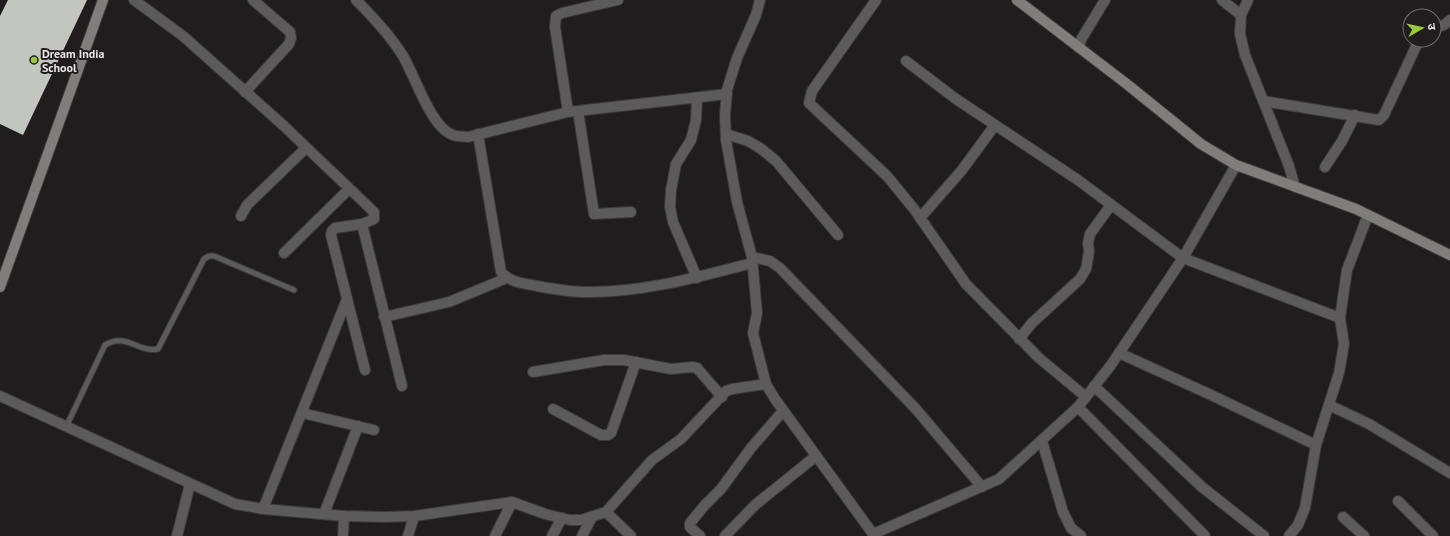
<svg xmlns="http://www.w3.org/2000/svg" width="1450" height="536" font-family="'PT Sans','Noto Sans Devanagari',sans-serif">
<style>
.building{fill:#c3c6c0}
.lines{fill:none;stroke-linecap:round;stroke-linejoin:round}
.lane-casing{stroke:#3d3839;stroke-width:7}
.street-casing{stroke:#3d3839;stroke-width:12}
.secondary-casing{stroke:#3d3839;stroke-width:12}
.lane{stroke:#5d5a5b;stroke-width:5}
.street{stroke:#5d5a5b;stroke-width:10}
.secondary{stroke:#817d7d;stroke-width:10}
.poi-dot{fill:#97cc38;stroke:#211c1d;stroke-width:1.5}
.labels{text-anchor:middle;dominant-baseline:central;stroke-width:4;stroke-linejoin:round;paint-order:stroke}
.poi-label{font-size:12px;font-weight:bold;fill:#e8e5e5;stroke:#211c1d;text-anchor:start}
</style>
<rect width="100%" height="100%" fill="#211c1d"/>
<polygon class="building" points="8,0 87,0 23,135 0,124 0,16"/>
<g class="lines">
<g class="lane-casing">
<path id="lane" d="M66,427l39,-82c21,-13 33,8 53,4l46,-90 5,-3h5l80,34"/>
</g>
<g class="street-casing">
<g id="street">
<polyline points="134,0 183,36 284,126 374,212 374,219 362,224 402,386"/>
<path d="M356,0c17,17 34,35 47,56 12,20 28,72 50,79 4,2 11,1 15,2l100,-25"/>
<polyline points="618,0 562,13 556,16 555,27 568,112 727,94"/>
<polyline points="760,0 756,15 737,58 727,90 725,115 726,140 737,202 752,257 757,313 753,333 766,384 775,399 873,534 873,536"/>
<polyline points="876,0 812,91 809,103 887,176 914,209 966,284 1039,358 1086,397"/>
<polyline points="1222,0 1241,15"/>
<polyline points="1248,0 1241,15 1240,34 1245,55 1289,166 1295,187"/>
<polyline points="1434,28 1444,25 1450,20"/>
<polyline points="1078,47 1082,38 1105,0"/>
<polyline points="906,61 956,99 1078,180 1183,258 1340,318"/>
<polyline points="245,92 289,44 291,38 290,32 253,0"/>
<polyline points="697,98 696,120 691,140 676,164 671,190 670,207 673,222 697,278"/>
<polyline points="1263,101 1379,120 1384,115 1419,40"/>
<polyline points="578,111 594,214 631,212"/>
<path d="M478,134l23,138c10,11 22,11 36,14 16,3 32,6 48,6 57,1 113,-15 167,-29"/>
<polyline points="726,134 748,141 760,148 776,161 838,235"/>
<polyline points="1325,167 1342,141 1355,115"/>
<polyline points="241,216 247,205 306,148"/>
<polyline points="920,218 962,170 995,125"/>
<polyline points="362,224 335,228 332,231 331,235 365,370"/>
<polyline points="284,253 349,189"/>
<polyline points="752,257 770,261 780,268 915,408 982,487"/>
<polyline points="384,317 449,302 507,278"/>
<polyline points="1019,339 1032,323 1080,279 1086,269 1089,252 1088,243 1090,234 1111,205"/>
<polyline points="1119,353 1209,394 1316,445"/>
<polyline points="533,372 604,360 624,360 671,369 692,367 697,368 722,397"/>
<polyline points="1094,386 1202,487 1264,536"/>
<polyline points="0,396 235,504 263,509 344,516 385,517 414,516 512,502 545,514 570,520 581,520 606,512 652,460 681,439 726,391 732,389 766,384"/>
<polyline points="1329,405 1369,424 1450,473"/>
<polyline points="1078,407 1205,536"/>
<polyline points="553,409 601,435 608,435 611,433 636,362"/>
<polyline points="302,413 374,430"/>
<polyline points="1042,441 1063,512 1071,528 1081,536"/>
<polyline points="1398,501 1433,536"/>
<polyline points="263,509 347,299"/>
<polyline points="606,512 631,536"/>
<polyline points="324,514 358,426"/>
<polyline points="1343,517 1364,536"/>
<polyline points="873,534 999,479 1078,407 1111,365 1183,258 1236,165"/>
<polyline points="177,536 190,484"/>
<polyline points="343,536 344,516"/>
<polyline points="408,536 414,516"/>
<polyline points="495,536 512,502"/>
<polyline points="552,536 562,518"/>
<polyline points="582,536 592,517"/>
<polyline points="700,536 690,527 690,523 705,505 721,489 751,448 783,411"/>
<polyline points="725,536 755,505 816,456"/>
<polyline points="1289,536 1298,525 1305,508 1316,445 1339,373 1344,344 1340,318 1347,270 1368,215"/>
</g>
</g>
<g class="secondary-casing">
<g id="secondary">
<polyline points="1017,0 1128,85 1201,144 1236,165 1356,209 1450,255"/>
<polyline points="0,287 103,0"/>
</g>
</g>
<use href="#lane" class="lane"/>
<use href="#street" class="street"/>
<use href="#secondary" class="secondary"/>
</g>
<circle class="poi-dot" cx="34" cy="60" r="4"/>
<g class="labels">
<g class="poi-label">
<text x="42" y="53">Dream India<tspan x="42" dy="14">School</tspan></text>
</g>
</g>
<g transform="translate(1422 28) rotate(81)"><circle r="19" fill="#211c1d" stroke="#716c6d"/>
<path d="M0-3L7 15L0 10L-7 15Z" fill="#97cc38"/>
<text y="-6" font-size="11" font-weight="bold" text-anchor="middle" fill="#e8e5e5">उ</text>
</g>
</svg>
